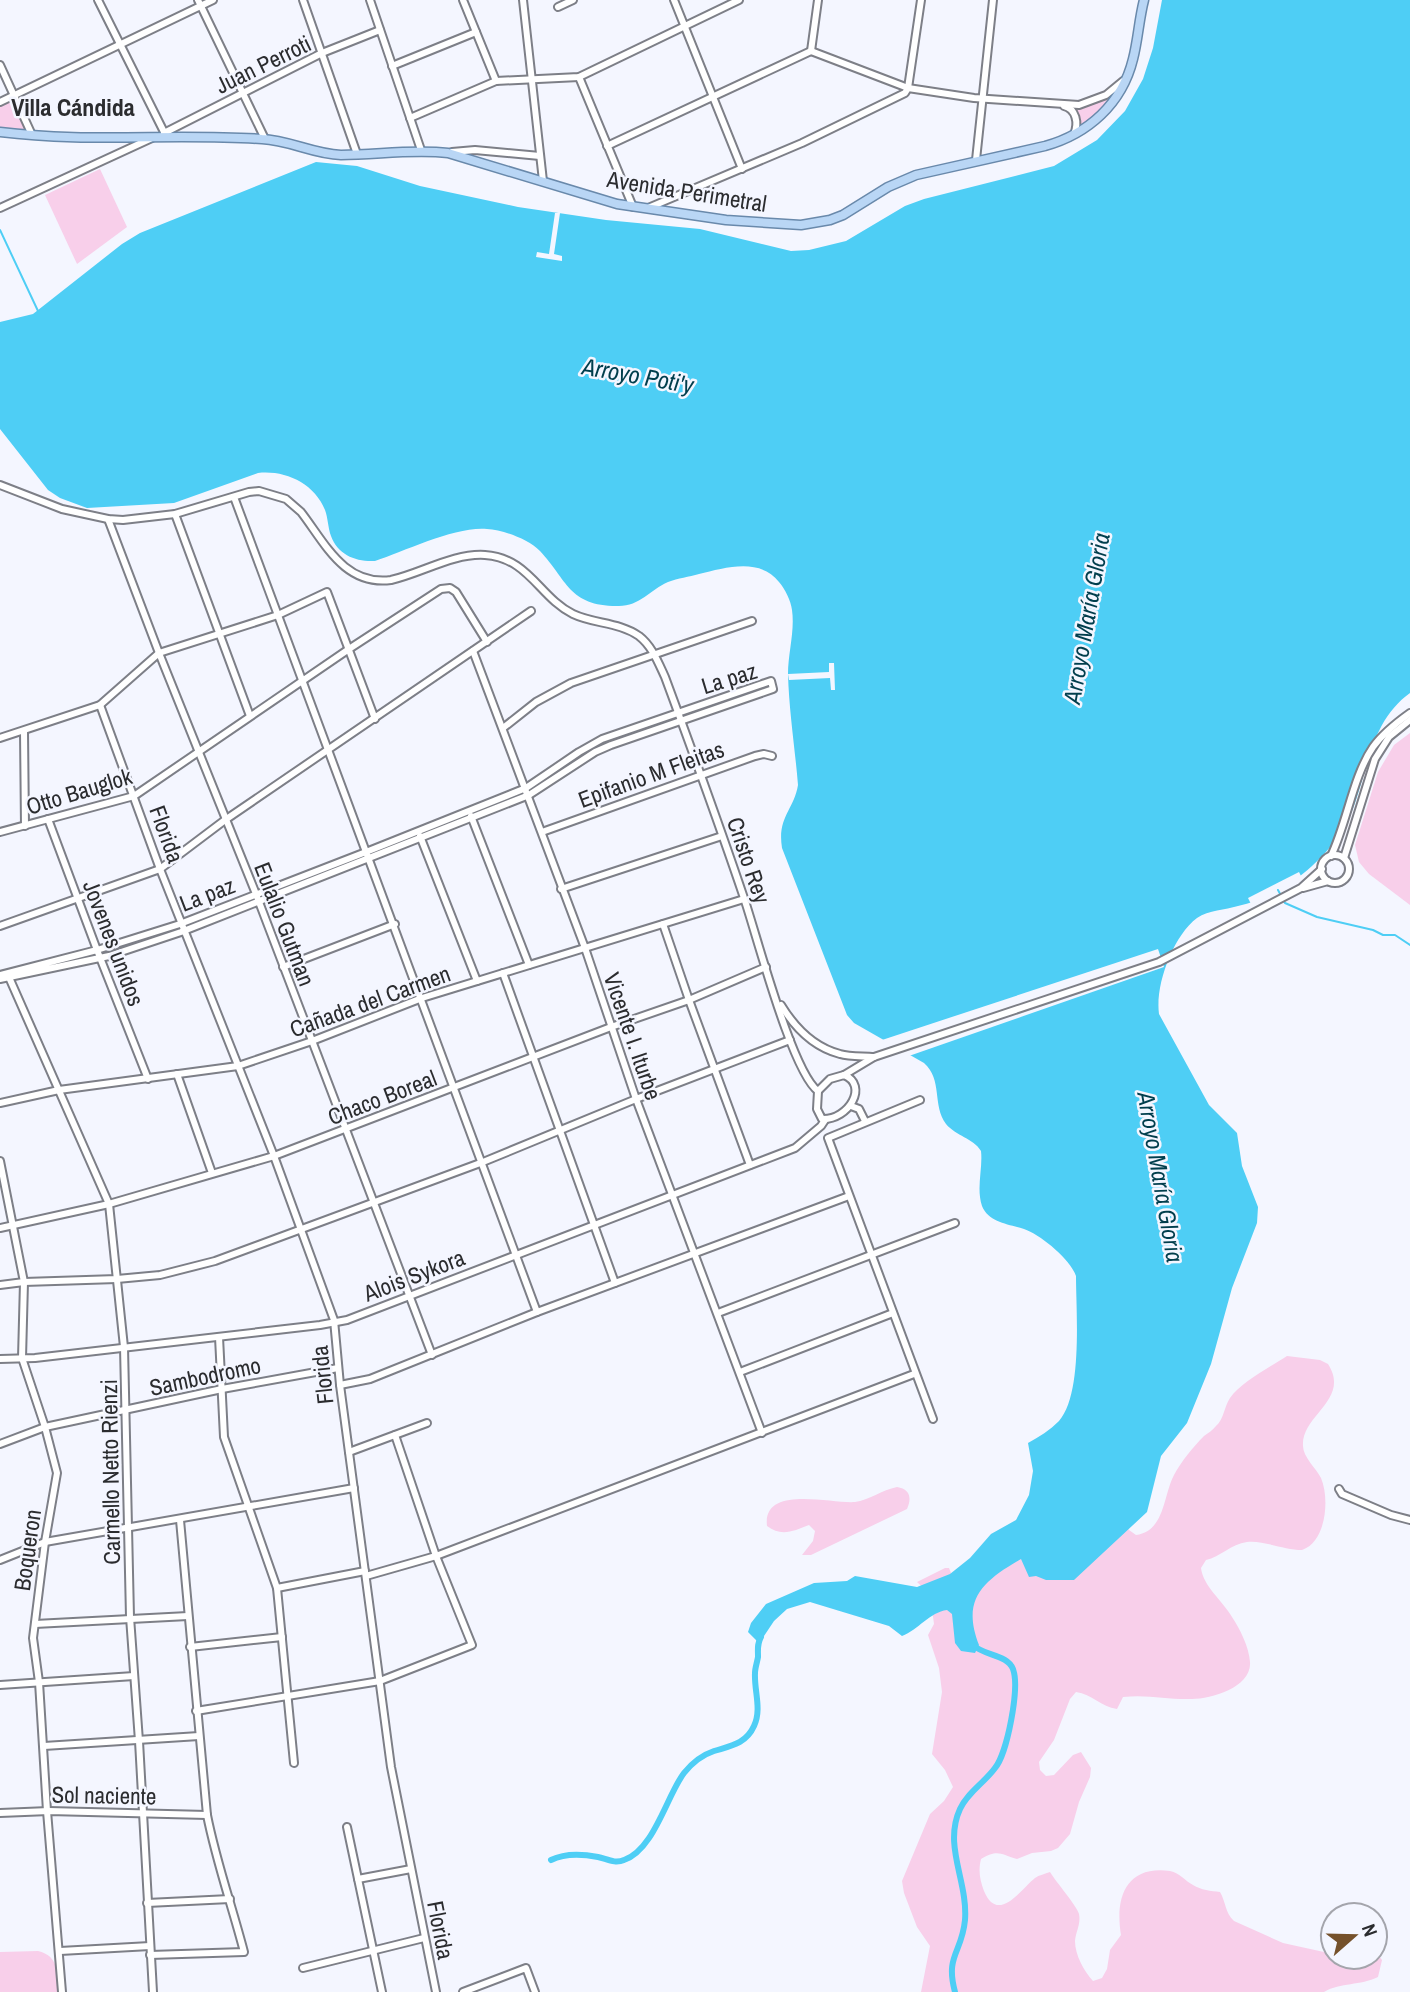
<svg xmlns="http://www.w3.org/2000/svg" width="1410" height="1992" font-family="'Archivo Narrow',sans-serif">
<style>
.green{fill:#f8cfea}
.water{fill:#4ecef5}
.pier{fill:#f4f6ff}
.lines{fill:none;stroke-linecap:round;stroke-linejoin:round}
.stream{stroke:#4ecef5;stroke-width:2}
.canal{stroke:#4ecef5;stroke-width:6}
.minor-casing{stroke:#7d7f87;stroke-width:10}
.major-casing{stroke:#6989ab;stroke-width:11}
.minor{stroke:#fff;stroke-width:6}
.major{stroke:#b9d6f5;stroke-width:8}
.labels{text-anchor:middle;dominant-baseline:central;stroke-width:5;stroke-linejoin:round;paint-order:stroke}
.street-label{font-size:23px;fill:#2b2c2f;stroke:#f4f6ff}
.neighbourhood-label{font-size:24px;font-weight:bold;fill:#2b2c2f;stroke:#f4f6ff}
.water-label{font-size:24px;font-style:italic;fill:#013e4d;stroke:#f4f6ff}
</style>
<rect width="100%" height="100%" fill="#f4f6ff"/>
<g class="green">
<polygon points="1116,91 1107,105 1077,132 1069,106"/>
<polygon points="11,101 14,102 26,128 25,131 0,128 0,106"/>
<polygon points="100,169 127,227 77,264 45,195"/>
<polygon points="1410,733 1410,905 1369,874 1359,862 1355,845 1378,772 1394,745"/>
<path d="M1287,1356l33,4 8,4c23,36 -27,51 -25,82 0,11 13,22 18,32 9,21 5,64 -19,72 -18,0 -39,-10 -55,-8 -16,2 -27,15 -41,18l-5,8c2,18 21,32 31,49 8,12 17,30 18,45 2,25 -38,37 -58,37 -24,1 -44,-5 -69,-2l-6,12c-16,-2 -25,-15 -41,-17l-6,7 -16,41 -15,22 1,8 6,6 8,-1 19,-20 8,-3 10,16 -1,9 -11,25 -9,32 -12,14 -7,3 -19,2 -15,6c-17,-5 -19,-10 -36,0 -3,12 -1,21 3,32 14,34 38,-3 51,-13 4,-3 10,-4 15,-6 6,10 27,34 29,42 2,10 -3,17 -4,27 0,14 9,30 18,40l9,-3 5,-9 3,-19 11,-15c-6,-36 4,-70 49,-64 10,2 15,10 23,14 8,5 18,6 27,7 6,10 5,21 14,29l49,22 50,11v3h42l1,-5 6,8 -4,17c-18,9 -37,5 -54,15h-403l9,-46 -13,-19 -13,-34 -2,-12 28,-67 14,-13 9,-14 -8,-17 -13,-16 10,-62 -3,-24 -11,-33 6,-11 -4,-30 -13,-12 28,-14h4l4,10 36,-10 135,-47 5,9 7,5c29,-4 27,-39 38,-60 7,-13 19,-28 30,-39 4,-3 9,-6 12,-10 8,-7 8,-19 14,-28 11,-16 40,-31 57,-42z"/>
<path d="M897,1487c13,2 15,11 10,22l-96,46h-9l11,-14 2,-10 -6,-6c-15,6 -28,12 -42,1 -5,-42 65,-22 88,-24 14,-2 27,-12 42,-15z"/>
<path d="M38,1951c21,5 20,22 19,41h-57v-40z"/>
</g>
<path class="water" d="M1162,0h248v693c-36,26 -41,68 -54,107 -8,26 -24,48 -44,66 -21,19 -46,34 -74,40 -13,4 -29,4 -41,12 -24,18 -42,67 -38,96l50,91 28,28 5,33 16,41 -1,16 -25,65 -21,76 -24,59 -26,33 -14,56 -73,68h-28l-10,-4 -7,1 -8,-18c-38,22 -60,40 -42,86l-4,8 -14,-2 -6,-8 -3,-29 -5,-4c-17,2 -29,20 -45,26l-13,-10 -79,-24 -23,7 -13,12 -10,15 -6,6 -10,-10 3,-9 15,-19 48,-21 33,-2 8,-5 62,11 33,-13 20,-16 21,-24 25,-14 13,-25 4,-24 -5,-28c11,-6 22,-13 31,-22 24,-27 17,-110 17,-145 -6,-17 -35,-41 -52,-47 -15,-5 -35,-6 -42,-23 -6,-18 1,-38 -1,-55 -8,-13 -25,-15 -35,-27 -14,-19 -3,-44 -22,-61l-70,-40 -7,-8 -65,-167c-5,-31 12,-38 16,-63 -3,-37 -9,-74 -10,-111 0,-21 7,-43 4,-64 -1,-9 -7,-21 -13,-28 -20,-25 -54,-14 -80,-8 -10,3 -21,4 -31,8 -18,8 -29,25 -51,24 -48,0 -50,-26 -77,-55 -12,-12 -37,-21 -53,-22 -31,-3 -82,22 -112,32 -19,1 -37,-6 -44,-25 -3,-8 -3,-18 -6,-26 -11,-27 -40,-40 -67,-37l-84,30 -87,5 -27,-10 -12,-8 -48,-61v-107l33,-8 89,-70 18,-11 176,-71 41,4 63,20 98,21 88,13 94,9 91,22 18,-1 37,-9 59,-35 19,-7 130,-33 43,-26 28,-29 18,-32 10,-31z"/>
<g class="pier">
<polygon points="555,213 560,213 554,254 562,256 562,261 536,257 537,252 549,254"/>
<polygon points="829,663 834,663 835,690 831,690 830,678 789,680 788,674 829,672"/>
<polygon points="1299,872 1303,880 1300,882 1263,903 1252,906 1248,898"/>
<polygon points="1158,949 1164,967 906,1057 879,1041"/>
</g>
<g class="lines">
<g class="stream">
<polyline points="0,230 38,311"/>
<polyline points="1278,890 1285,903 1317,917 1373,930 1383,935 1395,935 1410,945"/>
</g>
<g class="canal">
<path d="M551,1860c14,-7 32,-6 47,-3 9,2 17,7 26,3 30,-10 43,-65 60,-87 8,-10 18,-18 30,-22 16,-5 32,-7 40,-25 8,-17 0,-35 1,-53 0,-5 2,-10 3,-16 0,-8 -1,-13 3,-20"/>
<path d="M955,1992c-10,-37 7,-39 10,-72 3,-39 -22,-74 -5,-111 7,-16 25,-27 35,-41 12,-14 25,-80 18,-99 -6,-15 -29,-13 -40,-24"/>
</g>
<g class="minor-casing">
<g id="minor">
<polyline points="98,0 165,134"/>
<polyline points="198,0 265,139"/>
<polyline points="303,0 357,154"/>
<polyline points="370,0 421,150"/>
<polyline points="463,0 496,81"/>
<polyline points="523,0 543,181"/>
<polyline points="674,0 742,169"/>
<polyline points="558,7 573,0"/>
<polyline points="811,51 908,88 974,98 1079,105 1106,95 1123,81"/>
<polyline points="811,51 818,0"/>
<polyline points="0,65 32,135"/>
<polyline points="392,66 476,32"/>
<polyline points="579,77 633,207"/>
<polyline points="908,88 921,0"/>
<polyline points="0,102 213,0"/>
<path d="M1064,106c12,3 15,17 10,28"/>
<polyline points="410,118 496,81 579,77 739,0"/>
<polyline points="164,133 322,53 380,30"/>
<polyline points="607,146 811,51"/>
<polyline points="452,152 475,150 540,156"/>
<polyline points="976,160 993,0"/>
<polyline points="0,208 152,138"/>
<polyline points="648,208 802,143 905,93 908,88"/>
<path d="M0,485l62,24 46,10 15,1 52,-6 74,-22 10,-1 27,8 15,13c24,31 43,74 90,68 31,-7 62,-27 94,-25 44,3 54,42 88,59 21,10 46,8 66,22 13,10 19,26 26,41 27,73 54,147 79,221 13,38 48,174 74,193"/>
<path d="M234,497c100,272 204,543 303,815"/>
<polyline points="175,514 250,716"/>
<polyline points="108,519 159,653 256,894 432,1355"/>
<polyline points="473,651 585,948 636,1099 762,1433"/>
<polyline points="100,705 160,869 274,1156 334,1320 340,1385 391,1767 436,1992"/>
<polyline points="503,728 536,702 571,683 752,621"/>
<polyline points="24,732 25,826"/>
<polyline points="0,738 100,705 159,653 278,615 327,592 375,719"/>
<polyline points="471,816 529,965"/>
<polyline points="48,819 97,950 148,1079"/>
<polyline points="0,832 134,796 349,649 441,589 450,588 456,592 487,642"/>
<polyline points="542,832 755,756 764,754 772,756"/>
<polyline points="420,836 477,981"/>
<circle cx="1335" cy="869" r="14"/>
<path d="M1331,856c16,-33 22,-80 42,-109 10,-14 23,-24 37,-34"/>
<polyline points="1344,858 1375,759 1389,737 1410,720"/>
<polyline points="1303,888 1328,881"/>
<polyline points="561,889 722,836"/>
<polyline points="663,924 689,1000 750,1165"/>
<polyline points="0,926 160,869 225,820 531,611"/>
<polyline points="283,967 395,924"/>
<polyline points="503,973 615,1283"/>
<polyline points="0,975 97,950 180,924 366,852 526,788 579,752 602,739 771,681 773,689 611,745 595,752 529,795 181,932 109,956 0,979"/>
<polyline points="8,975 109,1204 124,1347 130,1617 139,1741 153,1992"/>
<path d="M781,1005c14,23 32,42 59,49 10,3 23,2 34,3"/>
<polyline points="177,1074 212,1173"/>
<polyline points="844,1075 874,1057 1159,962 1301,888 1322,869"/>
<path d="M844,1075c25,10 5,45 -22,44l-5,-10 1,-18 12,-12z"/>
<polyline points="920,1100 828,1138 933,1419"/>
<polyline points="0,1103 59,1090 238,1066 312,1041 422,998 744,899"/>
<polyline points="851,1106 859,1109 865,1121"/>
<polyline points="0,1161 24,1282 22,1358 45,1427 57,1473 45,1542 33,1638 39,1682 47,1811 62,1992"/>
<polyline points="0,1228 109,1204 274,1156 611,1027 689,1000 766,967"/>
<polyline points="0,1285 24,1282 117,1279 160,1275 215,1261 483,1162 636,1099 790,1040"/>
<polyline points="718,1313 955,1223"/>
<polyline points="219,1337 224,1437 277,1588 294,1763"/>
<polyline points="0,1359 35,1358 320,1325 347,1320 795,1148 821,1126 825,1120"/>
<polyline points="740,1372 893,1313"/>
<polyline points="340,1385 370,1379 537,1312 849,1196"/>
<polyline points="0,1444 45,1427 222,1389 338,1368"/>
<polyline points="349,1452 427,1423"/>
<polyline points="1339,1489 1342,1494 1391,1515 1410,1520"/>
<polyline points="0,1560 45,1542 354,1488"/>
<polyline points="366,1576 436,1556 914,1374"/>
<polyline points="277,1588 365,1571"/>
<polyline points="35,1624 188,1616"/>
<polyline points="190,1647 282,1637"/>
<polyline points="0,1685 134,1676"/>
<polyline points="196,1711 380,1681 472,1645 436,1556 395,1435"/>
<polyline points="44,1746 199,1736"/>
<polyline points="0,1813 49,1811 207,1815"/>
<polyline points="347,1827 382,1992"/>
<polyline points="358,1879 411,1869"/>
<polyline points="147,1903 230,1899"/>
<polyline points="60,1951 150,1946"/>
<path d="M150,1955l94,-3c-12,-46 -28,-91 -37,-137l-27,-295"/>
<polyline points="303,1968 424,1938"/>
<polyline points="463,1992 526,1968 535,1992"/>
</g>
</g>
<g class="major-casing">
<path id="major" d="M0,132c86,11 175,1 262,7 27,1 51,15 79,16 36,0 70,-6 107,-2l169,51 109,16 75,5 29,-5 13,-5 45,-28 28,-12 129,-29c43,-12 77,-42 88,-87 5,-19 6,-40 11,-59"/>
</g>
<use href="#minor" class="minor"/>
<use href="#major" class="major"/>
</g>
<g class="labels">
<g class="street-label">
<text transform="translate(263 64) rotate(-26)">Juan Perroti</text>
<text transform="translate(687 191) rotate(9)">Avenida Perimetral</text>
<text transform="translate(729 678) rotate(-17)">La paz</text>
<text transform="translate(651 774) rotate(-20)">Epifanio M Fleitas</text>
<text transform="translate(79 791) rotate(-17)">Otto Bauglok</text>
<text transform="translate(167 834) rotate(70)">Florida</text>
<text transform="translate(749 860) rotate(71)">Cristo Rey</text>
<text transform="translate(207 894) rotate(-21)">La paz</text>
<text transform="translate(285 924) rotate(69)">Eulalio Gutman</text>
<text transform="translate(114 943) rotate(69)">Jovenes unidos</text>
<text transform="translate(370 1001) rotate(-20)">Cañada del Carmen</text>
<text transform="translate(633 1036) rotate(71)">Vicente I. Iturbe</text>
<text transform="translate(382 1097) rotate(-21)">Chaco Boreal</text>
<text transform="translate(414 1275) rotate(-21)">Alois Sykora</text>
<text transform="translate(322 1375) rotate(-96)">Florida</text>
<text transform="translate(205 1376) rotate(-12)">Sambodromo</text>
<text transform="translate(110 1472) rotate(-91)">Carmello Netto Rienzi</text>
<text transform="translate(27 1550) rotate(-82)">Boqueron</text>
<text transform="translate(104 1795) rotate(1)">Sol naciente</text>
<text transform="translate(441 1930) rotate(79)">Florida</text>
</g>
<g class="neighbourhood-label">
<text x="73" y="107">Villa Cándida</text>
</g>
<g class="water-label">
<text transform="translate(638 375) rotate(10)">Arroyo Poti'y</text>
<text transform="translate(1086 618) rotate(-80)">Arroyo María Gloria</text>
<text transform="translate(1161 1177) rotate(80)">Arroyo María Gloria</text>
</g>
</g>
<g transform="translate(1354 1936) rotate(70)"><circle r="33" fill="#f4f6ff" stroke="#a4a5ac" stroke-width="2"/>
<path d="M0-5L12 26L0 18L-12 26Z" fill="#75512b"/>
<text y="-10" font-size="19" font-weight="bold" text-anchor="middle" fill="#2b2c2f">N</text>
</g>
</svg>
